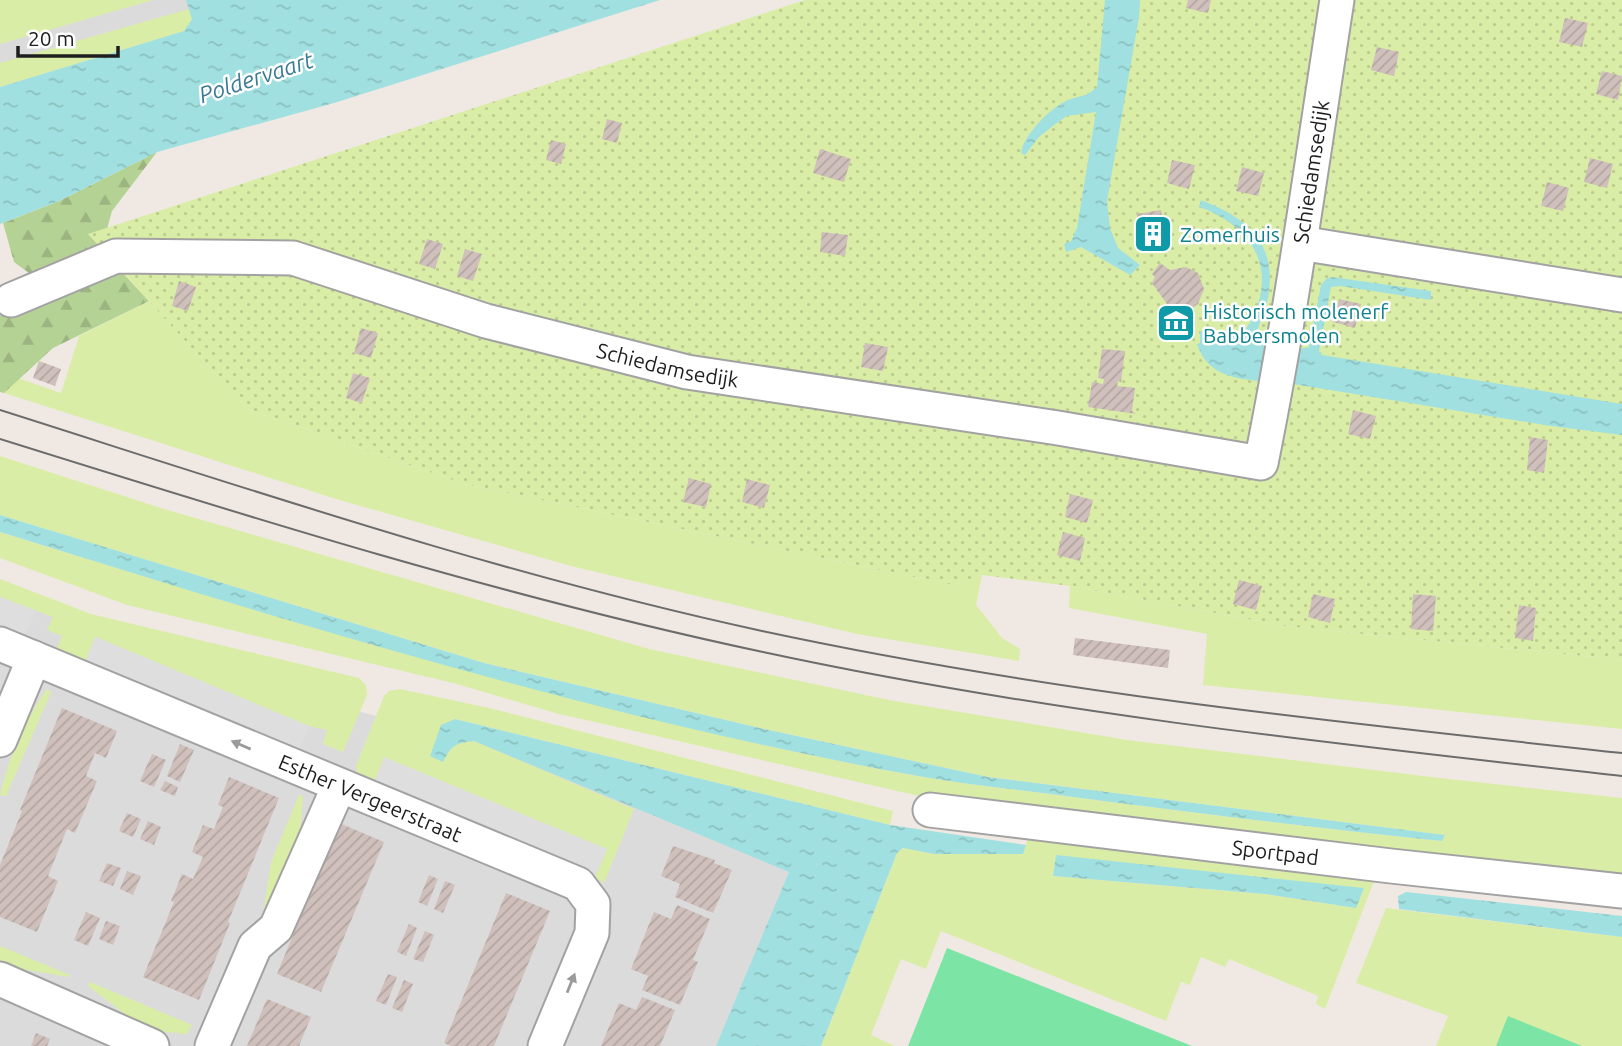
<svg xmlns="http://www.w3.org/2000/svg" width="1622" height="1046" font-family="Ubuntu,sans-serif">
<style>
.residential{fill:#dcdbdb}
.grass{fill:#daeda6;fill-rule:evenodd}
.forest{fill:url(#forest-firs)}
.garden{fill:url(#garden-dots)}
.pitch{fill:#7ce4a4}
.parking{fill:#dedede}
.water{fill:url(#water-ripples)}
.building{fill:url(#building-hatch)}
.lines{fill:none;stroke-linecap:round;stroke-linejoin:round}
.street-casing{stroke:#a2a2a2;stroke-width:37}
.street{stroke:#fff;stroke-width:33}
.tram{stroke:#6c6c6c;stroke-width:2}
.oneway{fill:#9a9a9a}
.labels{text-anchor:middle;dominant-baseline:central;stroke-width:5;stroke-linejoin:round;paint-order:stroke}
.street-label{font-size:21px;fill:#1e1e1e;stroke:#fff}
.culture-label{font-size:21px;fill:#0d838f;stroke:#fff;text-anchor:start}
.water-label{font-size:23px;font-style:italic;fill:#3a7b93;stroke:#fff}
</style>
<defs>
<pattern id="forest-firs" width="22" height="20" patternUnits="userSpaceOnUse" patternTransform="scale(1.75)"><rect width="22" height="20" fill="#b5d295"/><path d="M5 1l3.5 6h-7zM16 11l3.5 6h-7z" fill="#9bb480"/></pattern>
<pattern id="garden-dots" width="8" height="8" patternUnits="userSpaceOnUse" patternTransform="scale(1.75)"><rect width="8" height="8" fill="#daeda6"/><path d="M2 2h.1M6 6h.1" fill="none" stroke="#bbcb8e" stroke-width="1.8" stroke-linecap="round"/></pattern>
<pattern id="water-ripples" width="26" height="14" patternUnits="userSpaceOnUse" patternTransform="scale(1.75)"><rect width="26" height="14" fill="#a1e0e0"/><path d="M2 4q2-2 4 0t4 0M15 11q2-2 4 0t4 0" fill="none" stroke="#8ac0c0"/></pattern>
<pattern id="building-hatch" width="6" height="6" patternUnits="userSpaceOnUse" patternTransform="scale(1.75)"><rect width="6" height="6" fill="#d0c0bc"/><path d="M-1 1l2-2M0 6l6-6M5 7l2-2" fill="none" stroke="#b2a5a1"/></pattern>
</defs>
<rect width="100%" height="100%" fill="#f0e9e3"/>
<g class="residential">
<polygon points="0,0 259,0 0,76"/>
<polygon points="0,590 181,664 858,844 770,1046 0,1046"/>
</g>
<g class="grass">
<polygon points="0,0 153,0 0,44"/>
<polygon points="189,9 192,19 185,31 0,87 0,63"/>
<polygon points="149,301 247,409 465,484 953,585 982,575 976,605 1002,638 1020,649 1019,661 857,634 571,566 336,499 4,393 18,378 61,393 79,336"/>
<path d="M0,456l164,53 485,140 240,51 238,40 313,38 182,20v83l-672,-78 -395,-90 -98,-29 -330,-79 -127,-47v-26c303,93 606,187 918,244 51,9 103,14 155,21 122,16 245,31 368,44l3,-6 -456,-58 -224,-48 -280,-66 -484,-148z"/>
<polygon points="0,579 91,614 359,678 366,685 367,695 343,752 323,744 327,730 309,726 96,637 84,665 55,654 62,636 47,630 53,617 0,597"/>
<polygon points="1070,586 1285,626 1622,660 1622,729 1203,685 1207,634 1069,608"/>
<path d="M47,689l4,3 -45,104 -6,-1c10,-41 23,-72 47,-106z"/>
<path d="M400,689l89,19 404,103 -3,14 -435,-106 -13,43c11,-18 11,-18 32,-21l160,68 -30,74 -9,-6 12,-28 -223,-91 -11,27 -16,-10 -1,-9 28,-70 5,-5z"/>
<polygon points="299,795 303,796 299,848 262,921 271,862"/>
<path d="M1029,836l348,37 -52,136 -9,-5 2,-8 -89,-37 -4,8 -24,-10 -11,28 -9,-3 -15,39 -225,-90 -15,38 -25,-10 -30,76 24,11h-74l76,-193 7,-5 30,6h88zM1056,855l300,53 -91,-14 -212,-18z"/>
<polygon points="1386,908 1622,937 1622,1046 1582,1046 1509,1017 1496,1046 1436,1046 1448,1016 1356,983"/>
<polygon points="0,946 70,975 69,977 15,968 0,962"/>
<polygon points="90,982 192,1025 187,1034 146,1030 88,986"/>
</g>
<g class="forest">
<polygon points="157,152 112,211 101,251 47,277 29,273 14,262 3,223 59,201"/>
<polygon points="118,268 149,301 53,348 4,393 0,392 0,316"/>
</g>
<polygon class="garden" points="805,0 1622,0 1622,660 1285,626 1070,586 982,575 953,585 465,484 247,409 88,234"/>
<g class="pitch">
<polygon points="947,948 1192,1046 908,1046"/>
<polygon points="1508,1016 1582,1046 1496,1046"/>
</g>
<g class="parking">
<polygon points="0,597 36,611 23,640 0,631"/>
<polygon points="95,637 309,726 298,754 84,665"/>
<polygon points="384,757 607,849 595,877 373,785"/>
</g>
<g class="water">
<polygon points="186,0 660,0 334,103 157,152 59,201 0,224 0,87 184,31 192,19"/>
<path d="M1105,0h35l-1,17 -32,184 3,27 8,20 22,17 -10,10 -49,-28 -15,5 -2,-8 7,-3 6,-13 19,-116 -29,4 -13,9 -15,12 -14,18 -4,-2c3,-19 29,-45 47,-53 13,-5 17,-2 29,-13z"/>
<path d="M1201,200c47,18 77,44 67,98 -3,13 -8,24 -12,36l4,7 40,8 9,-2 12,-62 5,-6 6,-2 99,14v9l-91,-14 -9,1 -12,64 3,4 300,49v31l-71,-9 -264,-43c-36,-4 -77,1 -90,-39l3,-1v-11l11,-6 8,8 3,-2 15,3c12,-6 17,-18 21,-31 15,-47 -15,-82 -59,-97z"/>
<path d="M0,515l484,148 280,66 224,48 457,58 -3,6c-124,-13 -246,-28 -369,-44 -51,-7 -104,-12 -155,-21 -312,-56 -615,-150 -918,-244z"/>
<path d="M455,719l435,106 136,20 -3,9h-89l-31,-6 -6,5 -76,193h-105l73,-174 -315,-131c-18,2 -23,4 -31,21l-13,-6 11,-31z"/>
<polygon points="1056,855 1364,888 1356,908 1265,894 1053,876"/>
<polygon points="1406,892 1622,916 1622,937 1399,909 1398,896"/>
</g>
<g class="building">
<polygon points="1188,0 1211,0 1208,13 1186,8"/>
<polygon points="1565,18 1588,23 1582,47 1559,42"/>
<polygon points="1377,47 1399,52 1394,76 1371,70"/>
<polygon points="1602,71 1622,76 1618,100 1596,94"/>
<polygon points="607,119 622,123 617,143 602,139"/>
<polygon points="551,140 566,144 561,164 546,160"/>
<polygon points="820,149 851,159 844,182 813,173"/>
<polygon points="1590,158 1613,164 1607,188 1584,182"/>
<polygon points="1172,160 1195,165 1189,189 1167,183"/>
<polygon points="1242,167 1264,173 1258,196 1236,191"/>
<polygon points="1547,182 1569,188 1563,211 1541,206"/>
<polygon points="1161,210 1163,222 1167,222 1170,242 1167,245 1139,250 1135,227 1139,226 1137,214"/>
<polygon points="822,232 848,235 845,256 820,252"/>
<polygon points="427,239 443,244 435,269 419,264"/>
<polygon points="465,249 482,254 473,281 457,276"/>
<polygon points="1160,263 1170,270 1186,267 1198,273 1204,289 1198,304 1186,312 1167,304 1152,283 1155,277 1152,274"/>
<polygon points="179,281 196,287 188,311 172,306"/>
<polygon points="1339,299 1361,304 1355,328 1333,322"/>
<polygon points="361,328 378,333 371,358 354,353"/>
<polygon points="865,343 888,347 883,371 861,367"/>
<polygon points="1102,349 1125,351 1121,382 1118,381 1117,386 1135,388 1132,411 1136,414 1088,407 1092,382 1103,384 1104,379 1098,378"/>
<polygon points="39,361 61,369 55,386 33,378"/>
<polygon points="353,373 370,378 362,403 346,398"/>
<polygon points="1353,410 1376,416 1370,439 1348,434"/>
<polygon points="1530,437 1548,440 1544,473 1527,470"/>
<polygon points="689,478 711,484 706,507 683,502"/>
<polygon points="747,479 770,485 764,508 742,502"/>
<polygon points="1070,494 1093,500 1087,523 1065,517"/>
<polygon points="1063,532 1085,538 1080,561 1057,555"/>
<polygon points="1239,580 1262,586 1256,610 1233,604"/>
<polygon points="1313,594 1335,599 1330,623 1308,617"/>
<polygon points="1413,594 1436,596 1433,631 1411,629"/>
<polygon points="1519,605 1536,608 1533,641 1515,638"/>
<polygon points="1075,638 1170,650 1168,668 1073,655"/>
<polygon points="62,708 117,731 106,758 95,753 86,776 97,781 75,833 67,829 48,876 58,881 37,932 0,917 0,865 22,811 20,810"/>
<polygon points="180,744 194,750 180,782 167,776"/>
<polygon points="152,754 166,760 154,787 140,781"/>
<polygon points="229,777 279,798 228,922 230,923 199,1000 143,977 174,902 171,901 182,874 193,879 203,857 192,852 203,825 214,829 223,807 218,805"/>
<polygon points="165,781 178,787 175,796 160,790"/>
<polygon points="127,813 141,819 133,837 119,831"/>
<polygon points="148,821 161,827 154,845 140,839"/>
<polygon points="339,823 384,842 321,992 277,974"/>
<polygon points="673,846 715,860 714,863 732,870 713,913 675,897 680,884 661,876"/>
<polygon points="107,863 121,868 113,886 99,881"/>
<polygon points="127,871 141,876 133,895 120,889"/>
<polygon points="429,875 438,879 427,906 418,902"/>
<polygon points="445,881 455,885 443,913 434,909"/>
<polygon points="506,893 550,911 494,1046 451,1046 444,1043"/>
<polygon points="677,905 710,919 693,960 698,962 680,1005 642,990 648,976 631,969 654,912 671,919"/>
<polygon points="86,912 100,918 88,946 74,940"/>
<polygon points="106,921 120,926 113,945 99,939"/>
<polygon points="409,924 417,928 406,956 397,952"/>
<polygon points="425,931 434,935 423,962 413,959"/>
<polygon points="388,974 397,977 386,1005 376,1001"/>
<polygon points="404,980 413,984 402,1012 392,1008"/>
<polygon points="642,997 675,1010 660,1046 601,1046 619,1003 636,1010"/>
<polygon points="267,999 311,1017 299,1046 247,1046"/>
<polygon points="36,1033 50,1039 47,1046 31,1046"/>
</g>
<g class="lines">
<g class="street-casing">
<g id="street">
<polyline points="1300,243 1622,295"/>
<path id="s1" d="M11,300l105,-44 177,2 193,63 201,51 371,56 203,35c31,-153 52,-309 76,-463"/>
<path id="s2" d="M0,644l578,240 15,20 -1,29 -47,113"/>
<polyline points="0,740 34,658"/>
<path id="s3" d="M930,810l461,56 231,25"/>
<polyline points="0,979 152,1046"/>
<polyline points="212,1046 255,946 276,928 339,786"/>
</g>
</g>
<use href="#street" class="street"/>
<g class="tram">
<path d="M0,410c252,80 503,165 762,221 284,61 572,91 860,122"/>
<path d="M0,439c252,79 504,158 763,213 283,61 572,92 859,124"/>
</g>
</g>
<defs><path id="oneway-solid" d="M-6-.8H1V-3.2L6.5 0L1 3.2V.8H-6Z" transform="scale(1.75)"/></defs>
<g class="oneway">
<use href="#oneway-solid" transform="translate(241 745) rotate(-157)"/>
<use href="#oneway-solid" transform="translate(571 983) rotate(-68)"/>
</g>
<defs>
<g id="building-square" transform="scale(2.0125)"><rect x="-9" y="-9" width="18" height="18" rx="4" fill="#0f9aa8" stroke="#fff"/><path d="M-4-6H4V6H1V3H-1V6H-4ZM-2.5-4.3h1.7v1.8h-1.7ZM.8-4.3h1.7v1.8H.8ZM-2.5-1h1.7V.8h-1.7ZM.8-1h1.7V.8H.8Z" fill="#fff"/></g>
<g id="museum-square" transform="scale(2.0125)"><rect x="-9" y="-9" width="18" height="18" rx="4" fill="#0f9aa8" stroke="#fff"/><path d="M0-6L6-3V-2H-6V-3ZM-5-1h2V3h-2ZM-1-1h2V3h-2ZM3-1h2V3H3ZM-6 4H6V6H-6Z" fill="#fff"/></g>
</defs>
<g fill-rule="evenodd">
<use href="#building-square" x="1153" y="234"/>
<use href="#museum-square" x="1176" y="323"/>
</g>
<g class="labels">
<g class="street-label">
<text stroke="none"><textPath href="#s1" startOffset="1578">Schiedamsedijk</textPath></text>
<text stroke="none"><textPath href="#s1" startOffset="681">Schiedamsedijk</textPath></text>
<text stroke="none"><textPath href="#s2" startOffset="401">Esther Vergeerstraat</textPath></text>
<text stroke="none"><textPath href="#s3" startOffset="348">Sportpad</textPath></text>
</g>
<g class="culture-label">
<text x="1180" y="234">Zomerhuis</text>
<text x="1203" y="311">Historisch molenerf<tspan x="1203" dy="24">Babbersmolen</tspan></text>
</g>
<g class="water-label">
<text transform="translate(256 77) rotate(-18)">Poldervaart</text>
</g>
</g>
<path d="M18 46v10h100v-10" fill="none" stroke="#1e1e1e" stroke-width="3.5"/>
<text x="28" y="46" font-size="21" fill="#1e1e1e" stroke="#ffffff" stroke-width="5" paint-order="stroke">20 m</text>
</svg>
